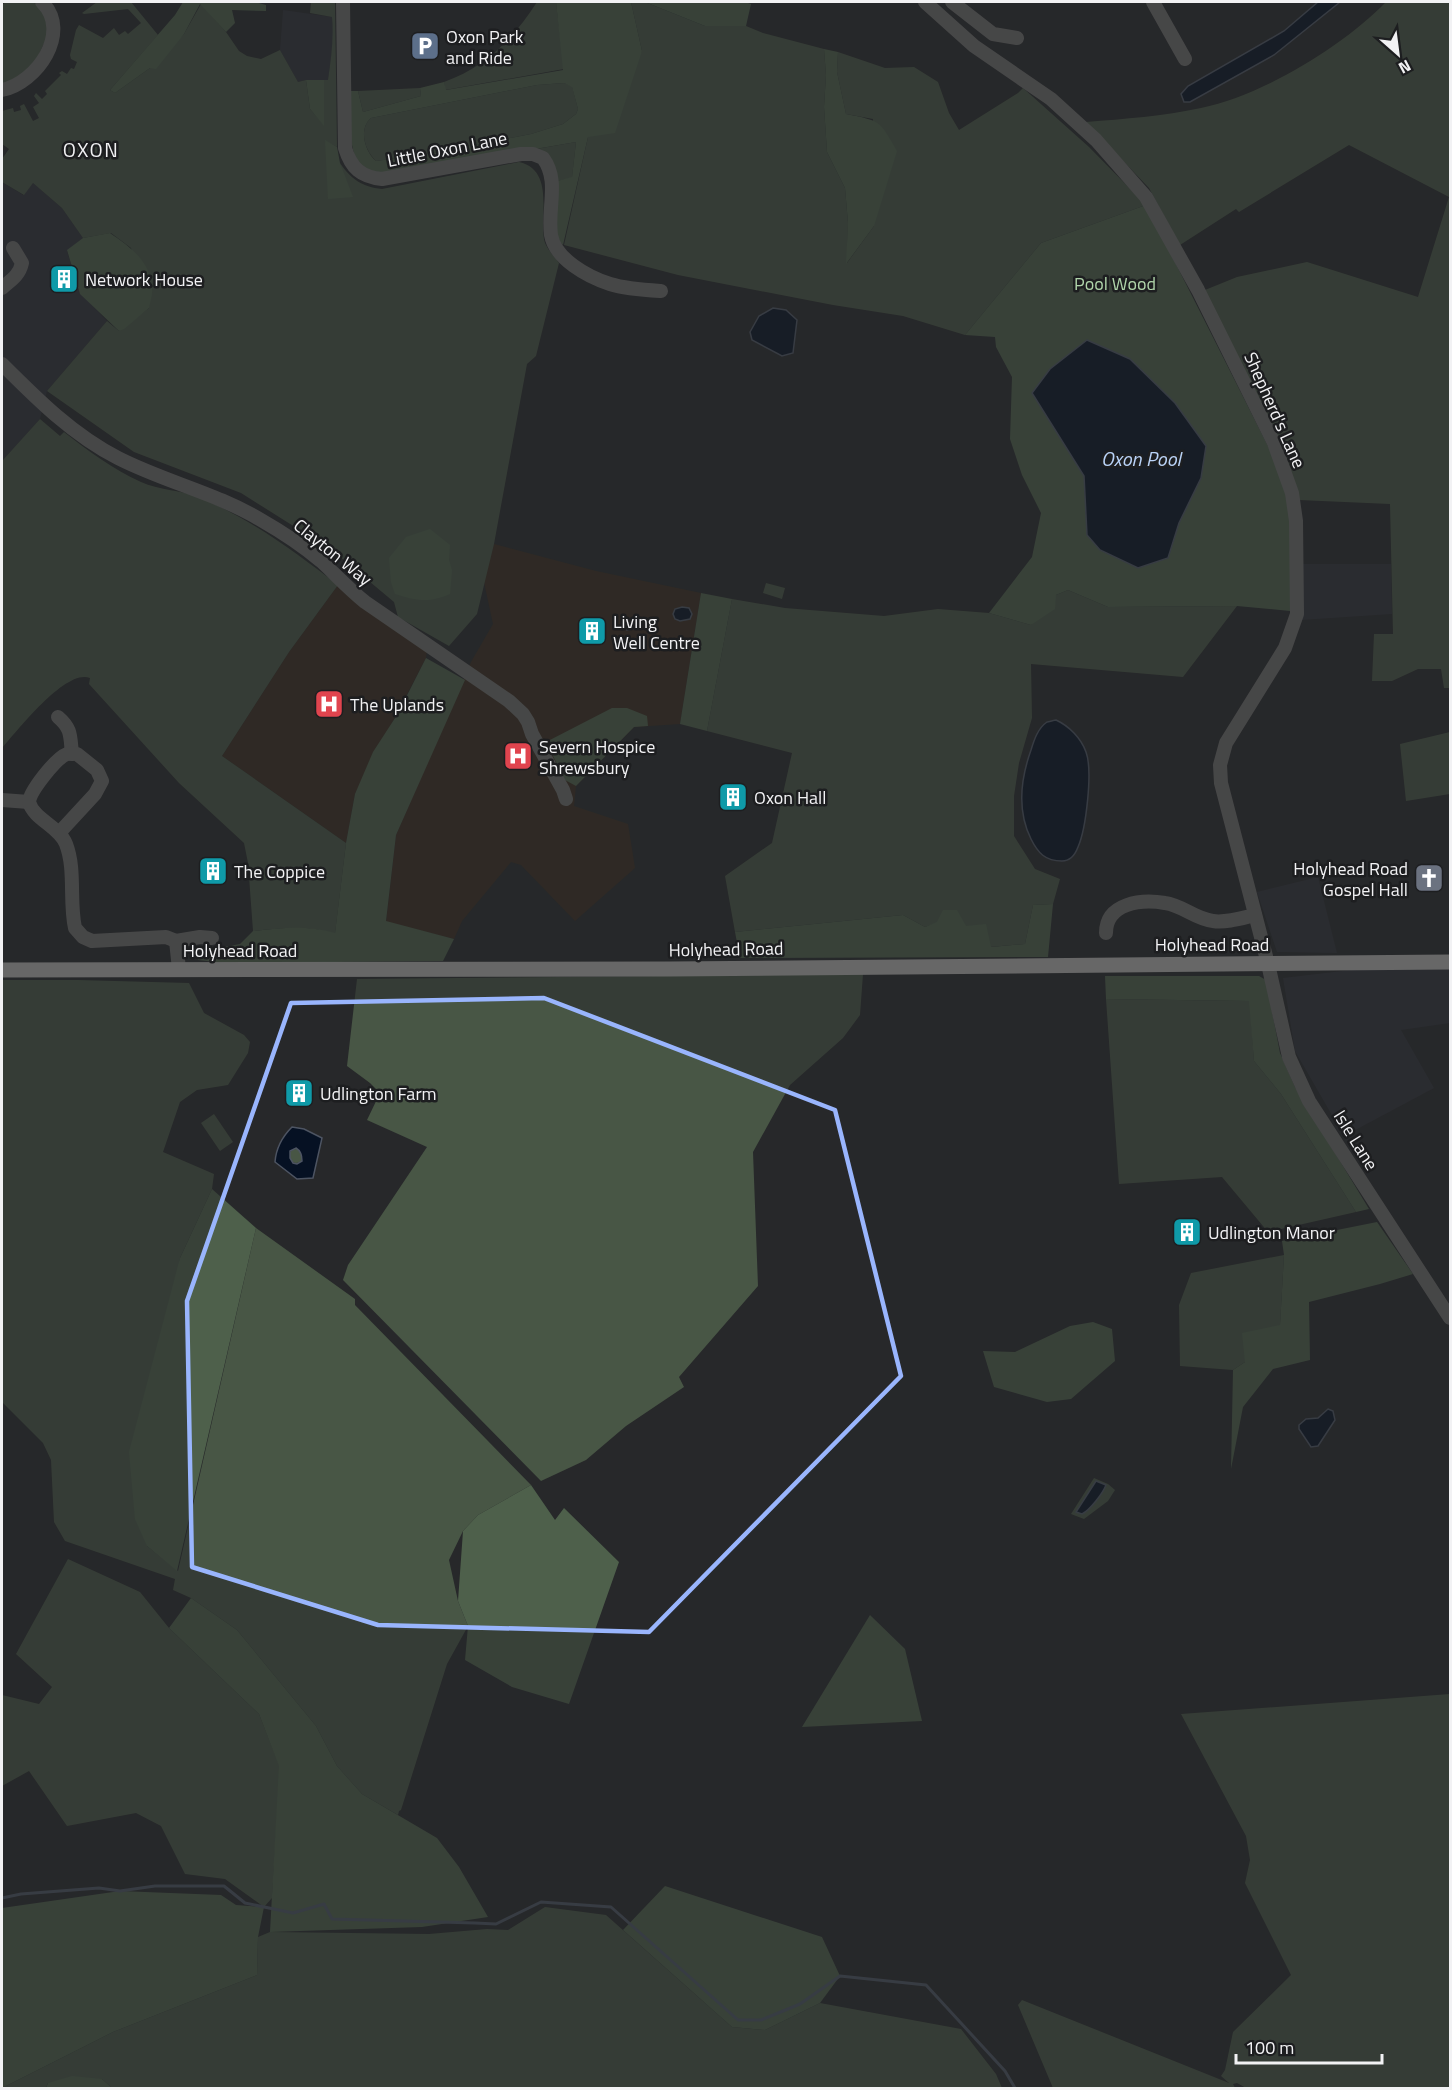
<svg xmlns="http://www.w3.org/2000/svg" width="1452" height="2090" font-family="'Titillium Web',sans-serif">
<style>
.built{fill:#303239}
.medical{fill:#3a2c1f}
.green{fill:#485645}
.forest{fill:#4e604b;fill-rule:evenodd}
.water{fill:#061123;stroke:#4d5462;stroke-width:1.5;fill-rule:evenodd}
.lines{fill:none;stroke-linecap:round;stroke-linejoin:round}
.stream{stroke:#4d5462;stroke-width:3}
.minor{stroke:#6e6d6c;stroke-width:14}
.major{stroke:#b5b3b1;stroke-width:15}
.marked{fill:none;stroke:#99b5fd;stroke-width:4.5;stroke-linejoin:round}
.labels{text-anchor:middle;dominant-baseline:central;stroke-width:5;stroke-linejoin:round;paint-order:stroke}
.poi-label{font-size:18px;fill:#f2f2f4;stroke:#1d1e20;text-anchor:start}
.street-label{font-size:18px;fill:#f2f2f4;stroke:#1d1e20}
.park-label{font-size:18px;fill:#b0d5aa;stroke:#1d1e20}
.neighbourhood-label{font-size:20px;letter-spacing:1.5px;fill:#f2f2f4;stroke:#1d1e20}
.water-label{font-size:20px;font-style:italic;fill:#bad3f7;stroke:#1d1e20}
</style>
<rect width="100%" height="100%" fill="#27282a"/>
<g class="built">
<polygon points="283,10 332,17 334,38 328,80 306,80 298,82 280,50"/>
<polygon points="2,182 23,195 33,183 62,208 83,238 67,251 80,293 107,321 47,391 40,419 2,461"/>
<polygon points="1301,564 1391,564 1392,614 1301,620"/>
<polygon points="1318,877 1337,953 1277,952 1257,892"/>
<polygon points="1450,967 1450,1023 1401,1030 1434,1088 1344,1136 1295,1051 1283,978 1359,969"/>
</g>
<g class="medical">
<polygon points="494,544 596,571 701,593 680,724 634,727 576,786 574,806 628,824 635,868 575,921 521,865 511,862 462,921 454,939 386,922 396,835 471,662 493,624 484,582"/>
<polygon points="338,585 427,649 426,658 355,794 346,843 222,756 289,652"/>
</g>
<g class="green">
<polygon points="6,2 33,2 43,9 49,33 33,67 2,86 2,5"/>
<path d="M97,2h34l27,33 -48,55 5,3 35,-25 34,-34 17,-30 25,28 13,19 8,5 14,3 19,-9 18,32 8,-2 4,29 14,16v-45h4c3,-21 6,-41 4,-63l-22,-4 1,-11h24l2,145 -12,-6 19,36 -4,-14c11,16 22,24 42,26l137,-27c35,8 21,51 25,77 1,8 10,17 15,24l-23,93 -9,8 -33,180 -17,70 -28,32 -51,-29 -4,-15 -61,-51 -92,-58 -107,-41 -87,-61 60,-70 12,10 30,-23 -18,-60 -20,-15 -28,5 -21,-30 -29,-25 -9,12 -22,-13v-23l7,-10 -7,-5v-33l11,-3 1,4 7,-2 -1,-4 4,-2 9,17 6,-3 -6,-11 6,-4 -5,-7 2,-3 6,6 5,-5 -2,-3 16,-16 -2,-2 3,-2 5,3 4,-6 3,1 3,-7 -6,-3 -1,-4 6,-25 3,-5 24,13 11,-10 5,7 6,-4 3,3 13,-11 -13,-14 -44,5 -2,-1z"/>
<path d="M537,2h19l8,67 -119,21 -1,-8c42,-15 69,-43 93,-80z"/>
<polygon points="631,2 645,2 705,26 746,26 763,33 824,49 826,75 824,107 827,152 845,188 848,223 847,263 874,226 873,119 846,114 837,72 838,52 885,68 914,67 938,82 949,113 959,130 1018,93 1023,88 1089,147 1146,205 1041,243 965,335 903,316 833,305 678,275 564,245 588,137 642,51"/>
<path d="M1386,2h64v686h-6l-3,-19h-23l-26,12h-20l2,-47h19l-3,-130 -91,-4 -94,-210 32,-13 70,-15 111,35 31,-100 -100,-52 -110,67 -3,-3 -56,36 -31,-57 -63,-66c39,-3 77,-6 115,-14 62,-13 141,-61 185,-106z"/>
<path d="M564,83l8,3 6,23 -2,5 -13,10 -32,10 -104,20 -51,7c-11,-10 -18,-32 -5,-43l166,-33z"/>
<polygon points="420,88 421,96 363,112 358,91"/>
<polygon points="576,142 572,178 557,181 536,149"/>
<path d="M40,419l20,17 4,-4c24,19 49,37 77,50 18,8 39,8 57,15 50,20 97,55 140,88l-49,67 -67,104 124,87 -11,91c-28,-9 -53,-6 -82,-3l-5,-68 -4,-20 -65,-60 -90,-99 1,-6c-24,-10 -72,52 -88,70v-287z"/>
<polygon points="766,583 785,588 782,599 763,593"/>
<path d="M1068,590l40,17 129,-1 -54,71 -152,-13 1,54 -13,45 -5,33v40l21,33 25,10 -7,25 -20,1 -8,39 -35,3c-20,-17 -37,-32 -65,-20l-22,-12 -168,17 -10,-56 47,-33 20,-90 -85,-22 25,-132 53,9 99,8 54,-7 51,4 42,12 25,-30z"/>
<polygon points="1450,732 1450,794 1406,801 1400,744"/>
<polygon points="863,974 860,1015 843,1038 790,1085 753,1152 758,1286 679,1377 684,1387 626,1426 586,1460 541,1481 343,1280 348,1265 427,1147 367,1120 380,1093 370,1083 347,1066 357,979"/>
<polygon points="2,980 78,980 189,983 204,1013 244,1035 250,1042 248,1053 228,1085 197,1090 180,1102 163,1152 214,1174 212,1189 180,1258 147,1546 178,1571 256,1228 355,1299 355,1305 531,1485 478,1515 463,1531 449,1560 458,1601 468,1626 447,1664 401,1810 399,1811 398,1815 362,1794 337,1766 316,1726 237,1630 191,1598 173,1590 175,1579 65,1541 54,1522 51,1460 43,1443 2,1402"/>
<polygon points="1106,999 1250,1001 1254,1061 1281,1094 1356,1212 1268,1232 1222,1177 1119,1184"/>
<polygon points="214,1114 233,1142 220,1151 201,1123"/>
<circle cx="296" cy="1156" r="7"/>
<polygon points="1284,1255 1280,1326 1245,1362 1233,1370 1180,1366 1179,1305 1191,1273"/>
<polygon points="1094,1478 1108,1484 1115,1490 1108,1501 1084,1519 1071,1514"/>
<polygon points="68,1559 140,1592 169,1628 259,1714 280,1767 272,1898 264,1907 225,1879 185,1874 161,1826 136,1813 67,1826 29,1771 2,1786 2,1695 39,1704 52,1687 16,1654"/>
<polygon points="1450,1694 1450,2088 1246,2088 1237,2083 1233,2084 1235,2088 1053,2088 1018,2005 1022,2000 1229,2083 1221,2076 1225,2070 1233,2032 1291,1975 1245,1883 1250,1860 1246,1836 1181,1714"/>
<polygon points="545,1907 606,1915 732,2027 765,2030 820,2003 961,2029 996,2074 1002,2088 112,2088 102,2079 48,2083 46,2088 2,2088 113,2032 257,1975 258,1937 270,1932 429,1934 487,1929 508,1930"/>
</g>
<g class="forest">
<polygon points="183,2 255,2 266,5 266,11 232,10 235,23 226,32 200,4 184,34 156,69 150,68 115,93 110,90 175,15"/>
<path d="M556,2h75l11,49 -27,82 -27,4 -25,108c-12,-9 -6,-49 -6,-64l15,-4 4,-35 -190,33 -27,-8c-11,-24 -10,-50 -11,-76h10l5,21 58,-16 -1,-8 24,-6 2,8 117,-20zM564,83l8,4 6,22 -2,5 -13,10 -32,10 -104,20 -51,7c-11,-9 -18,-32 -5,-43l166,-33z"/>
<polygon points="645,2 745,2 751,4 746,26 705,26"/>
<path d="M824,49l14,3 -1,20 9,42c35,7 33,6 51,37l-23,75 -28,38 2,-41 -3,-35 -18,-36 -3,-45 2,-32z"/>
<polygon points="306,80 324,80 324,126 310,109"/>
<polygon points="325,140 337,147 340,163 353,197 328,199"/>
<path d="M1146,205l124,245c5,13 11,26 15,39 10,30 8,90 5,122l-53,-5 -129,1 -40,-17 -12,5 -1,14 -24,16 -42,-12 43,-56 9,-44 -19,-38 -12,-36 2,-62 -16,-30 -1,-10 -30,-2 76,-92zM1084,476l117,2 -22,45 -11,35 -81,-23z"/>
<path d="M110,233c20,14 41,28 42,56 1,5 -2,13 -3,19l-25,21 -5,2 -39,-37 -13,-44 16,-12z"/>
<path d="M430,529l20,16 -1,15 3,10 -2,24c-21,9 -33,7 -55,0l-4,-12 -2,-24 17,-21z"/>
<polygon points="701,593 732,599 707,731 680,724"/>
<path d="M426,658l39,22 -69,155 -10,86 68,18 -11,22 -219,2 -26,-3 -2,-8 44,-8 13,-13c29,-3 54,-6 82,2l11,-90 9,-49 18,-42 24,-37z"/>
<polygon points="612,708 627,708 647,716 648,726 634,727 576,786 565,780 546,742"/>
<polygon points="1053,904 1048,957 740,958 735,932 903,915 925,927 937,922 943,910 957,910 966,926 986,924 991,947 1025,944 1033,905"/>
<polygon points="1105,976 1259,976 1266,980 1280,1053 1295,1087 1369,1209 1356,1212 1281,1094 1254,1061 1249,1001 1106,999"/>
<polygon points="212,1189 256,1228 177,1571 147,1546 135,1519 129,1452 180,1258"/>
<polygon points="1377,1222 1413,1274 1380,1284 1309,1302 1310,1360 1273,1369 1243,1407 1231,1469 1233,1370 1245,1362 1242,1333 1280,1325 1284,1255 1282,1241"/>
<polygon points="1093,1322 1112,1329 1115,1361 1071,1399 1047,1402 994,1387 983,1351 1015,1352 1070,1326"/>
<polygon points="531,1485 555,1520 564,1508 619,1562 569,1704 512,1687 465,1660 468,1626 458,1601 463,1531 478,1515"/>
<polygon points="191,1598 237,1630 316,1726 337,1766 362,1794 437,1838 459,1867 488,1917 422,1927 270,1932 279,1766 259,1714 169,1628"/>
<polygon points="870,1615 905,1649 922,1721 802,1727"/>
<polygon points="665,1886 822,1937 840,1976 820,2003 765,2030 732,2027 623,1930"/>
<polygon points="120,1891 221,1895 236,1905 264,1907 258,1937 257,1975 113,2032 2,2088 2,1908"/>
<polygon points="72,2076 102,2079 112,2088 46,2088 48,2083"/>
</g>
<g class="water">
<polygon points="1318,2 1340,2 1274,55 1190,102 1184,102 1181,94 1188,86 1284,31"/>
<polygon points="773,308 786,310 797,320 793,353 782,356 752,340 750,332 759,316"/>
<polygon points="1087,340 1130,359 1175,403 1206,446 1201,478 1179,523 1168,558 1138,568 1100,550 1087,535 1084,476 1032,393 1050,369"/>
<polygon points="682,607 689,608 692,614 690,619 680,621 675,619 673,614 675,609"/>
<polygon points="652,621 656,624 653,629 648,627 627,630 622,627 626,622 647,623"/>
<path d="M1056,720c13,6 25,18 30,32 7,19 0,77 -8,95 -3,8 -8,14 -16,14 -17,0 -24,-8 -31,-22 -14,-28 -10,-61 0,-89 3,-10 7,-22 16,-28 1,0 8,-2 9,-2z"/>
<path d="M292,1127l12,2 18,9 -9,40 -16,1 -22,-17c1,-14 7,-25 17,-35zM296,1148c5,3 6,7 6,13l-5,3 -4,-1 -3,-5v-7z"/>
<polygon points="1328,1409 1333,1411 1335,1420 1318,1446 1311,1447 1299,1429 1299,1425 1306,1419 1318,1418"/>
<path d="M1096,1481l10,4c-3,8 -16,25 -24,29l-6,-2z"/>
</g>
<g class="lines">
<polyline class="stream" points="2,1898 21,1894 99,1888 120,1891 155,1886 224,1886 245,1903 293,1913 324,1904 332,1919 475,1923 496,1924 541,1902 611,1907 738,2020 761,2020 800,2004 840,1976 926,1985 1005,2071 1015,2088"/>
<g class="minor">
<path d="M343,2l2,146c6,20 16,29 37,31l139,-25h12l10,4c17,23 4,50 8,77 4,24 37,42 59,49 16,5 34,6 51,7"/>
<polyline points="925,2 974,46 1051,99 1096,140 1146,197 1198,290 1274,443 1292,493 1296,521 1297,614 1285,648 1226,743 1220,765 1221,783 1268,964 1289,1057 1309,1101 1450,1318"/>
<polyline points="952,2 993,34 1017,38"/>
<polyline points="1153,2 1185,59"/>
<path d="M2,90c35,-7 70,-58 40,-88"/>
<path d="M2,288c9,-8 17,-12 20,-25l-9,-15"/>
<path d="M2,364c36,36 71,71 116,94 47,24 98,35 143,62 21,12 42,26 60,41 15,14 28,28 44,41l144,99 14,13 5,8 4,12 31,56 3,9"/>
<path d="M58,717c14,12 12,19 14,37"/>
<polyline points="2,800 29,802"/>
<path d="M59,833l36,-39 7,-13 -5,-11 -20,-16c-3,0 -7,-1 -10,0 -11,4 -37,37 -38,48 5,18 30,24 37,42 10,26 3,57 9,84l8,9 9,4 74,-4 10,4"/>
<path d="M1106,933c0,-30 35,-34 59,-30 17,2 30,16 48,18 13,2 29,-3 42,-6"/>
<polyline points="179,969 176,941 200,937 212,938"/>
</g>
<polyline class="major" points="2,970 670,969 1450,962"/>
</g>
<path d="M0 0H1452V2090H0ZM544,998l291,112 66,266 -252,256 -271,-7 -186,-58 -5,-266 104,-298z" fill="#27282a" fill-opacity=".55" fill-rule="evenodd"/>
<path class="marked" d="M544,998l291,112 66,266 -252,256 -271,-7 -186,-58 -5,-266 104,-298z"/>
<defs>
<g id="parking-square" transform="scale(1.5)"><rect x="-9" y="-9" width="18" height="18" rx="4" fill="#5c6f8a" stroke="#1d1e20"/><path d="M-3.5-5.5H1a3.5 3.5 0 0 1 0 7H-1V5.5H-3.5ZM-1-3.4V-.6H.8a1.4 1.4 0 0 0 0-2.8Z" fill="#fff"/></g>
<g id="building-square" transform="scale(1.5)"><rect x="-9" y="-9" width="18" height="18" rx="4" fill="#0f9aa8" stroke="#1d1e20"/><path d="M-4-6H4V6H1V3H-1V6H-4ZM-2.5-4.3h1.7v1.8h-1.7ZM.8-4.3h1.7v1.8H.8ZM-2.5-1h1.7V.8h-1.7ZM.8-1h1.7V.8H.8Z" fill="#fff"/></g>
<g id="hospital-square" transform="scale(1.5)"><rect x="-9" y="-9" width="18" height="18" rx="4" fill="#e0444e" stroke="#1d1e20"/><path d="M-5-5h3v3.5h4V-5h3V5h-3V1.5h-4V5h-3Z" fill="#fff"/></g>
<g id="church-square" transform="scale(1.5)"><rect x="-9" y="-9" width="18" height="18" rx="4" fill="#6b7280" stroke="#1d1e20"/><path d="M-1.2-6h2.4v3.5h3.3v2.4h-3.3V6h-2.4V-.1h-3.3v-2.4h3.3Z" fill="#fff"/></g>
</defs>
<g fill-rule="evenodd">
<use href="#parking-square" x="425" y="46"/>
<use href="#building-square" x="64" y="279"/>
<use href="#building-square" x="592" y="631"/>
<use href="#hospital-square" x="329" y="704"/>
<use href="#hospital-square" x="518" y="756"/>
<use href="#building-square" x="733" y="797"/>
<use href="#building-square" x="213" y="871"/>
<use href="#church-square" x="1429" y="878"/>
<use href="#building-square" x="299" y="1093"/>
<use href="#building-square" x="1187" y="1232"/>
</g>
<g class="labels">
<g class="poi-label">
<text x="446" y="36">Oxon Park<tspan x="446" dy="21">and Ride</tspan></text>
<text x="85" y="279">Network House</text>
<text x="613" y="621">Living<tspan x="613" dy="21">Well Centre</tspan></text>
<text x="350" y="704">The Uplands</text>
<text x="539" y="746">Severn Hospice<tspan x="539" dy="21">Shrewsbury</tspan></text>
<text x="754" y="797">Oxon Hall</text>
<text x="1408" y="868" text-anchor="end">Holyhead Road<tspan x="1408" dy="21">Gospel Hall</tspan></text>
<text x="234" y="871">The Coppice</text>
<text x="320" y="1093">Udlington Farm</text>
<text x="1208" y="1232">Udlington Manor</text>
</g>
<g class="street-label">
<text transform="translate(447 149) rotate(-11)">Little Oxon Lane</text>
<text transform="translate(1275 410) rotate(66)">Shepherd's Lane</text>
<text transform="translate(333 552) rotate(39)">Clayton Way</text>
<text x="1212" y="944">Holyhead Road</text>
<text transform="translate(726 949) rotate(-1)">Holyhead Road</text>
<text x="240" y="950">Holyhead Road</text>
<text transform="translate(1356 1140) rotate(58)">Isle Lane</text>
</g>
<g class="park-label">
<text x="1115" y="283">Pool Wood</text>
</g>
<g class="neighbourhood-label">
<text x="91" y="149">OXON</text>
</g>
<g class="water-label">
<text x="1141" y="458">Oxon Pool</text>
</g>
</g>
<rect width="1452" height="2090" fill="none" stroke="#f2f2f4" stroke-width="6"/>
<g transform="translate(1398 54) rotate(152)" stroke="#1d1e20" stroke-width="4.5" paint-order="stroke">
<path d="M0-4.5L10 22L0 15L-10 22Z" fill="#f2f2f4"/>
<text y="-9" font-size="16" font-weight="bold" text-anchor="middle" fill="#f2f2f4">N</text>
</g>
<path d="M1236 2054v9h146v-9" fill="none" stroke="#f2f2f4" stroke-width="3"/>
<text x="1245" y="2054" font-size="18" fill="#f2f2f4" stroke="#1d1e20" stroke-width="4.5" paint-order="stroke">100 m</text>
</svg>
